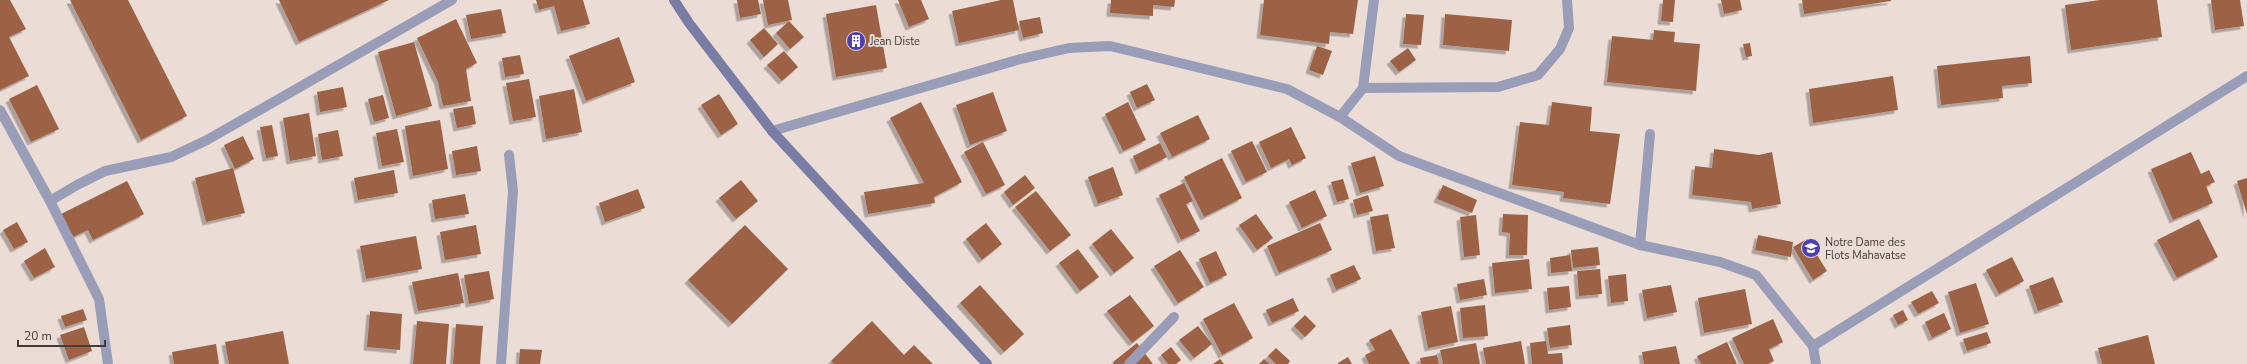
<svg xmlns="http://www.w3.org/2000/svg" width="2247" height="364" font-family="'Nunito Sans',sans-serif">
<style>
.building{fill:#9d6244;filter:url(#shadow)}
.lines{fill:none;stroke-linecap:round;stroke-linejoin:round}
.street{stroke:#9a9db8;stroke-width:10}
.secondary{stroke:#797ca4;stroke-width:10}
.labels{text-anchor:middle;dominant-baseline:central;stroke-width:4;stroke-linejoin:round;paint-order:stroke}
.poi-label{font-size:11px;fill:#413b39;stroke:#ebdcd5;text-anchor:start}
</style>
<defs>
<filter id="shadow"><feDropShadow dx="-3.5" dy="3.5" stdDeviation="0" flood-color="#0004"/></filter>
</defs>
<rect width="100%" height="100%" fill="#ebdcd5"/>
<g class="building">
<polygon points="0,0 10,0 26,29 9,37 29,76 0,90"/>
<polygon points="70,0 128,0 187,116 141,140"/>
<polygon points="279,0 389,0 299,42"/>
<polygon points="536,0 583,0 590,24 561,31 554,6 539,10"/>
<polygon points="737,0 758,0 761,14 740,18"/>
<polygon points="763,0 788,0 792,20 768,25"/>
<polygon points="898,0 921,0 929,19 909,27"/>
<polygon points="1001,0 1013,0 1019,30 959,43 952,11"/>
<polygon points="1111,0 1175,0 1174,7 1153,5 1153,16 1110,13"/>
<polygon points="1264,0 1358,0 1353,34 1330,32 1329,44 1260,35"/>
<polygon points="1663,0 1675,0 1673,22 1661,21"/>
<polygon points="1721,0 1740,0 1742,10 1724,14"/>
<polygon points="1802,0 1891,0 1891,1 1804,14"/>
<polygon points="2100,0 2157,0 2162,37 2071,50 2065,5"/>
<polygon points="2211,0 2240,0 2244,26 2215,30"/>
<polygon points="876,5 887,68 836,77 826,14"/>
<polygon points="501,9 506,33 471,39 466,15"/>
<polygon points="1406,14 1424,15 1421,45 1403,44"/>
<polygon points="1445,14 1512,20 1509,51 1443,45"/>
<polygon points="1040,17 1043,33 1023,38 1019,21"/>
<polygon points="456,19 477,63 466,69 471,101 443,106 438,82 417,38"/>
<polygon points="789,21 804,37 790,49 776,33"/>
<polygon points="764,28 778,44 764,57 750,40"/>
<polygon points="1654,30 1675,32 1674,42 1700,44 1696,91 1607,82 1612,36 1653,40"/>
<polygon points="619,37 635,82 586,101 569,56"/>
<polygon points="414,42 432,106 396,116 378,52"/>
<polygon points="1750,43 1752,56 1746,57 1743,44"/>
<polygon points="1317,46 1332,51 1323,75 1309,70"/>
<polygon points="1408,48 1416,60 1399,72 1390,61"/>
<polygon points="784,51 798,67 782,81 767,65"/>
<polygon points="520,55 524,74 505,77 502,58"/>
<polygon points="2030,56 2032,83 2002,86 2003,98 1941,105 1937,66"/>
<polygon points="1893,76 1898,110 1813,123 1809,89"/>
<polygon points="529,79 536,117 513,121 506,83"/>
<polygon points="1147,84 1155,100 1137,108 1130,92"/>
<polygon points="37,85 59,129 31,142 9,99"/>
<polygon points="343,87 347,107 320,112 317,92"/>
<polygon points="574,89 582,132 546,139 539,96"/>
<polygon points="993,92 1007,131 970,145 956,105"/>
<polygon points="719,94 738,124 721,135 701,105"/>
<polygon points="383,95 389,118 374,122 368,99"/>
<polygon points="921,102 962,182 934,197 935,203 868,214 864,192 924,183 890,118"/>
<polygon points="1128,102 1146,140 1123,151 1105,114"/>
<polygon points="1552,102 1592,107 1590,131 1620,134 1610,204 1563,198 1564,192 1512,185 1520,122 1549,125"/>
<polygon points="473,106 476,124 457,128 453,109"/>
<polygon points="309,113 316,156 290,161 283,118"/>
<polygon points="1198,115 1210,139 1172,157 1160,133"/>
<polygon points="440,120 448,169 413,176 405,126"/>
<polygon points="272,125 278,156 266,158 260,127"/>
<polygon points="1291,127 1306,158 1292,165 1289,159 1271,168 1259,142"/>
<polygon points="397,129 404,162 382,166 376,133"/>
<polygon points="338,130 343,156 322,160 318,134"/>
<polygon points="243,136 254,159 235,169 224,145"/>
<polygon points="1252,141 1267,172 1246,182 1231,151"/>
<polygon points="983,142 1005,185 986,194 964,152"/>
<polygon points="1160,143 1167,157 1139,171 1133,156"/>
<polygon points="477,146 481,171 456,175 452,151"/>
<polygon points="1714,149 1759,155 1772,152 1781,204 1752,209 1751,202 1692,195 1695,166 1712,168"/>
<polygon points="2191,152 2201,174 2209,170 2215,182 2206,186 2213,203 2173,220 2151,169"/>
<polygon points="1375,156 1384,186 1360,193 1351,163"/>
<polygon points="1222,158 1242,198 1204,217 1184,177"/>
<polygon points="1113,167 1123,195 1098,204 1088,177"/>
<polygon points="233,168 245,213 206,222 195,178"/>
<polygon points="394,170 398,193 358,200 354,178"/>
<polygon points="1025,175 1035,188 1013,205 1004,192"/>
<polygon points="2247,178 2247,214 2237,181"/>
<polygon points="1343,179 1349,199 1337,202 1331,182"/>
<polygon points="741,180 758,201 736,219 719,198"/>
<polygon points="127,181 144,214 93,240 88,230 73,237 61,214"/>
<polygon points="1184,183 1193,201 1186,204 1200,231 1181,240 1159,195"/>
<polygon points="1443,185 1477,200 1472,213 1437,199"/>
<polygon points="638,189 645,208 605,222 599,203"/>
<polygon points="1315,190 1327,216 1302,228 1289,202"/>
<polygon points="1036,191 1071,235 1050,251 1015,207"/>
<polygon points="465,194 469,214 435,219 432,200"/>
<polygon points="1368,195 1373,211 1357,215 1353,200"/>
<polygon points="1256,214 1273,238 1257,250 1239,225"/>
<polygon points="1388,214 1395,248 1376,251 1370,217"/>
<polygon points="1503,214 1528,215 1527,255 1509,255 1510,233 1502,232"/>
<polygon points="1476,215 1480,255 1464,257 1460,217"/>
<polygon points="2199,219 2218,257 2177,278 2157,240"/>
<polygon points="17,222 28,242 14,249 3,230"/>
<polygon points="986,223 1002,244 982,260 966,239"/>
<polygon points="1320,223 1332,250 1279,273 1267,246"/>
<polygon points="476,225 481,254 445,260 440,232"/>
<polygon points="745,225 788,269 732,324 688,280"/>
<polygon points="1111,229 1134,258 1114,273 1092,244"/>
<polygon points="1758,235 1793,242 1791,257 1755,250"/>
<polygon points="416,236 422,269 366,279 360,246"/>
<polygon points="1807,239 1827,271 1813,280 1793,247"/>
<polygon points="1598,247 1600,265 1573,268 1571,250"/>
<polygon points="45,248 55,267 34,278 24,261"/>
<polygon points="1078,249 1099,277 1080,291 1059,263"/>
<polygon points="1180,250 1204,287 1178,303 1154,266"/>
<polygon points="1216,251 1227,275 1210,283 1199,259"/>
<polygon points="1570,255 1572,271 1551,273 1550,258"/>
<polygon points="2012,257 2024,281 1999,294 1986,270"/>
<polygon points="1529,259 1532,289 1495,293 1492,263"/>
<polygon points="1354,265 1361,279 1336,290 1330,275"/>
<polygon points="1600,269 1602,294 1579,296 1577,271"/>
<polygon points="489,271 494,299 469,304 464,275"/>
<polygon points="458,273 464,303 418,311 412,282"/>
<polygon points="1626,274 1628,301 1611,303 1608,276"/>
<polygon points="2053,277 2063,302 2038,311 2029,286"/>
<polygon points="1484,279 1487,295 1460,300 1457,284"/>
<polygon points="1976,283 1989,324 1960,333 1948,292"/>
<polygon points="980,285 1024,334 1004,352 960,303"/>
<polygon points="1671,285 1677,312 1647,318 1642,290"/>
<polygon points="1569,286 1571,307 1549,310 1547,288"/>
<polygon points="1745,289 1752,324 1704,333 1698,298"/>
<polygon points="1932,291 1939,303 1918,314 1911,302"/>
<polygon points="1130,295 1154,326 1132,343 1107,311"/>
<polygon points="1293,298 1299,311 1272,323 1266,310"/>
<polygon points="1234,303 1253,338 1222,355 1203,319"/>
<polygon points="1485,305 1488,336 1463,338 1460,308"/>
<polygon points="1451,306 1458,342 1428,348 1421,312"/>
<polygon points="83,309 87,320 65,327 61,316"/>
<polygon points="1903,310 1908,320 1898,325 1893,315"/>
<polygon points="370,311 402,314 400,350 367,347"/>
<polygon points="1944,313 1951,329 1932,338 1925,322"/>
<polygon points="1305,315 1316,326 1305,337 1294,326"/>
<polygon points="1773,319 1783,342 1769,349 1774,361 1768,364 1744,364 1732,338"/>
<polygon points="417,321 449,324 446,364 413,364"/>
<polygon points="872,321 904,355 914,345 933,364 834,364 831,361"/>
<polygon points="456,324 483,326 480,364 453,364"/>
<polygon points="1570,325 1572,345 1550,348 1547,328"/>
<polygon points="1198,326 1212,344 1194,358 1179,340"/>
<polygon points="84,327 92,351 69,360 60,335"/>
<polygon points="1391,329 1410,364 1369,364 1365,355 1375,350 1369,340"/>
<polygon points="283,331 289,364 229,364 225,342"/>
<polygon points="1987,332 1991,343 1967,351 1963,339"/>
<polygon points="2148,335 2155,364 2102,364 2098,348"/>
<polygon points="1521,341 1525,364 1486,364 1483,348"/>
<polygon points="1546,341 1548,354 1562,353 1563,364 1532,364 1530,343"/>
<polygon points="1727,342 1737,364 1701,364 1697,356"/>
<polygon points="1137,343 1153,364 1114,364 1113,362"/>
<polygon points="1476,343 1480,364 1443,364 1440,350"/>
<polygon points="216,344 219,364 174,364 172,352"/>
<polygon points="1676,346 1680,364 1644,364 1642,352"/>
<polygon points="1171,347 1181,360 1176,364 1168,364 1161,355"/>
<polygon points="1276,348 1290,361 1288,364 1276,364 1268,356"/>
<polygon points="520,349 542,350 540,364 519,364"/>
<polygon points="1437,355 1439,364 1421,364 1420,358"/>
<polygon points="1348,357 1352,364 1338,364 1338,363"/>
<polygon points="1220,359 1224,364 1213,364"/>
<polygon points="1264,359 1270,364 1259,364"/>
</g>
<g class="lines">
<g class="street">
<polyline points="1363,88 1498,87 1538,75 1560,49 1569,28 1567,0"/>
<polyline points="0,110 50,201 99,299 108,364"/>
<polyline points="1340,117 1363,88 1374,0"/>
<polyline points="772,131 1017,60 1069,48 1110,46 1287,89 1340,117 1399,156 1640,245 1720,262 1756,275 1813,346 1816,364"/>
<polyline points="50,201 77,185 105,171 171,157 207,140 452,0"/>
<polyline points="1640,245 1650,134"/>
<polyline points="1813,346 2247,76"/>
<polyline points="501,364 513,191 509,155"/>
<polyline points="1129,364 1174,317"/>
</g>
<polyline class="secondary" points="674,0 689,23 772,131 987,364"/>
</g>
<defs>
<g id="building-disc" transform="scale(1)"><circle r="9.5" fill="#4d40b7" stroke="#ebdcd5"/><path d="M-4-6H4V6H1V3H-1V6H-4ZM-2.5-4.3h1.7v1.8h-1.7ZM.8-4.3h1.7v1.8H.8ZM-2.5-1h1.7V.8h-1.7ZM.8-1h1.7V.8H.8Z" fill="#fff"/></g>
<g id="school-disc" transform="scale(1)"><circle r="9.5" fill="#4d40b7" stroke="#ebdcd5"/><path d="M0-5L7-2L0 1L-7-2ZM-4 1L0 2.5L4 1V4Q0 6-4 4Z" fill="#fff"/></g>
</defs>
<g fill-rule="evenodd">
<use href="#building-disc" x="856" y="41"/>
<use href="#school-disc" x="1811" y="248"/>
</g>
<g class="labels">
<g class="poi-label">
<text x="870" y="41">Jean Diste</text>
<text x="1825" y="242">Notre Dame des<tspan x="1825" dy="13">Flots Mahavatse</tspan></text>
</g>
</g>
<path d="M18 340v6h87v-6" fill="none" stroke="#413b39" stroke-width="2"/>
<text x="24" y="340" font-size="12" fill="#413b39" stroke="#ebdcd5" stroke-width="3" paint-order="stroke">20 m</text>
</svg>
